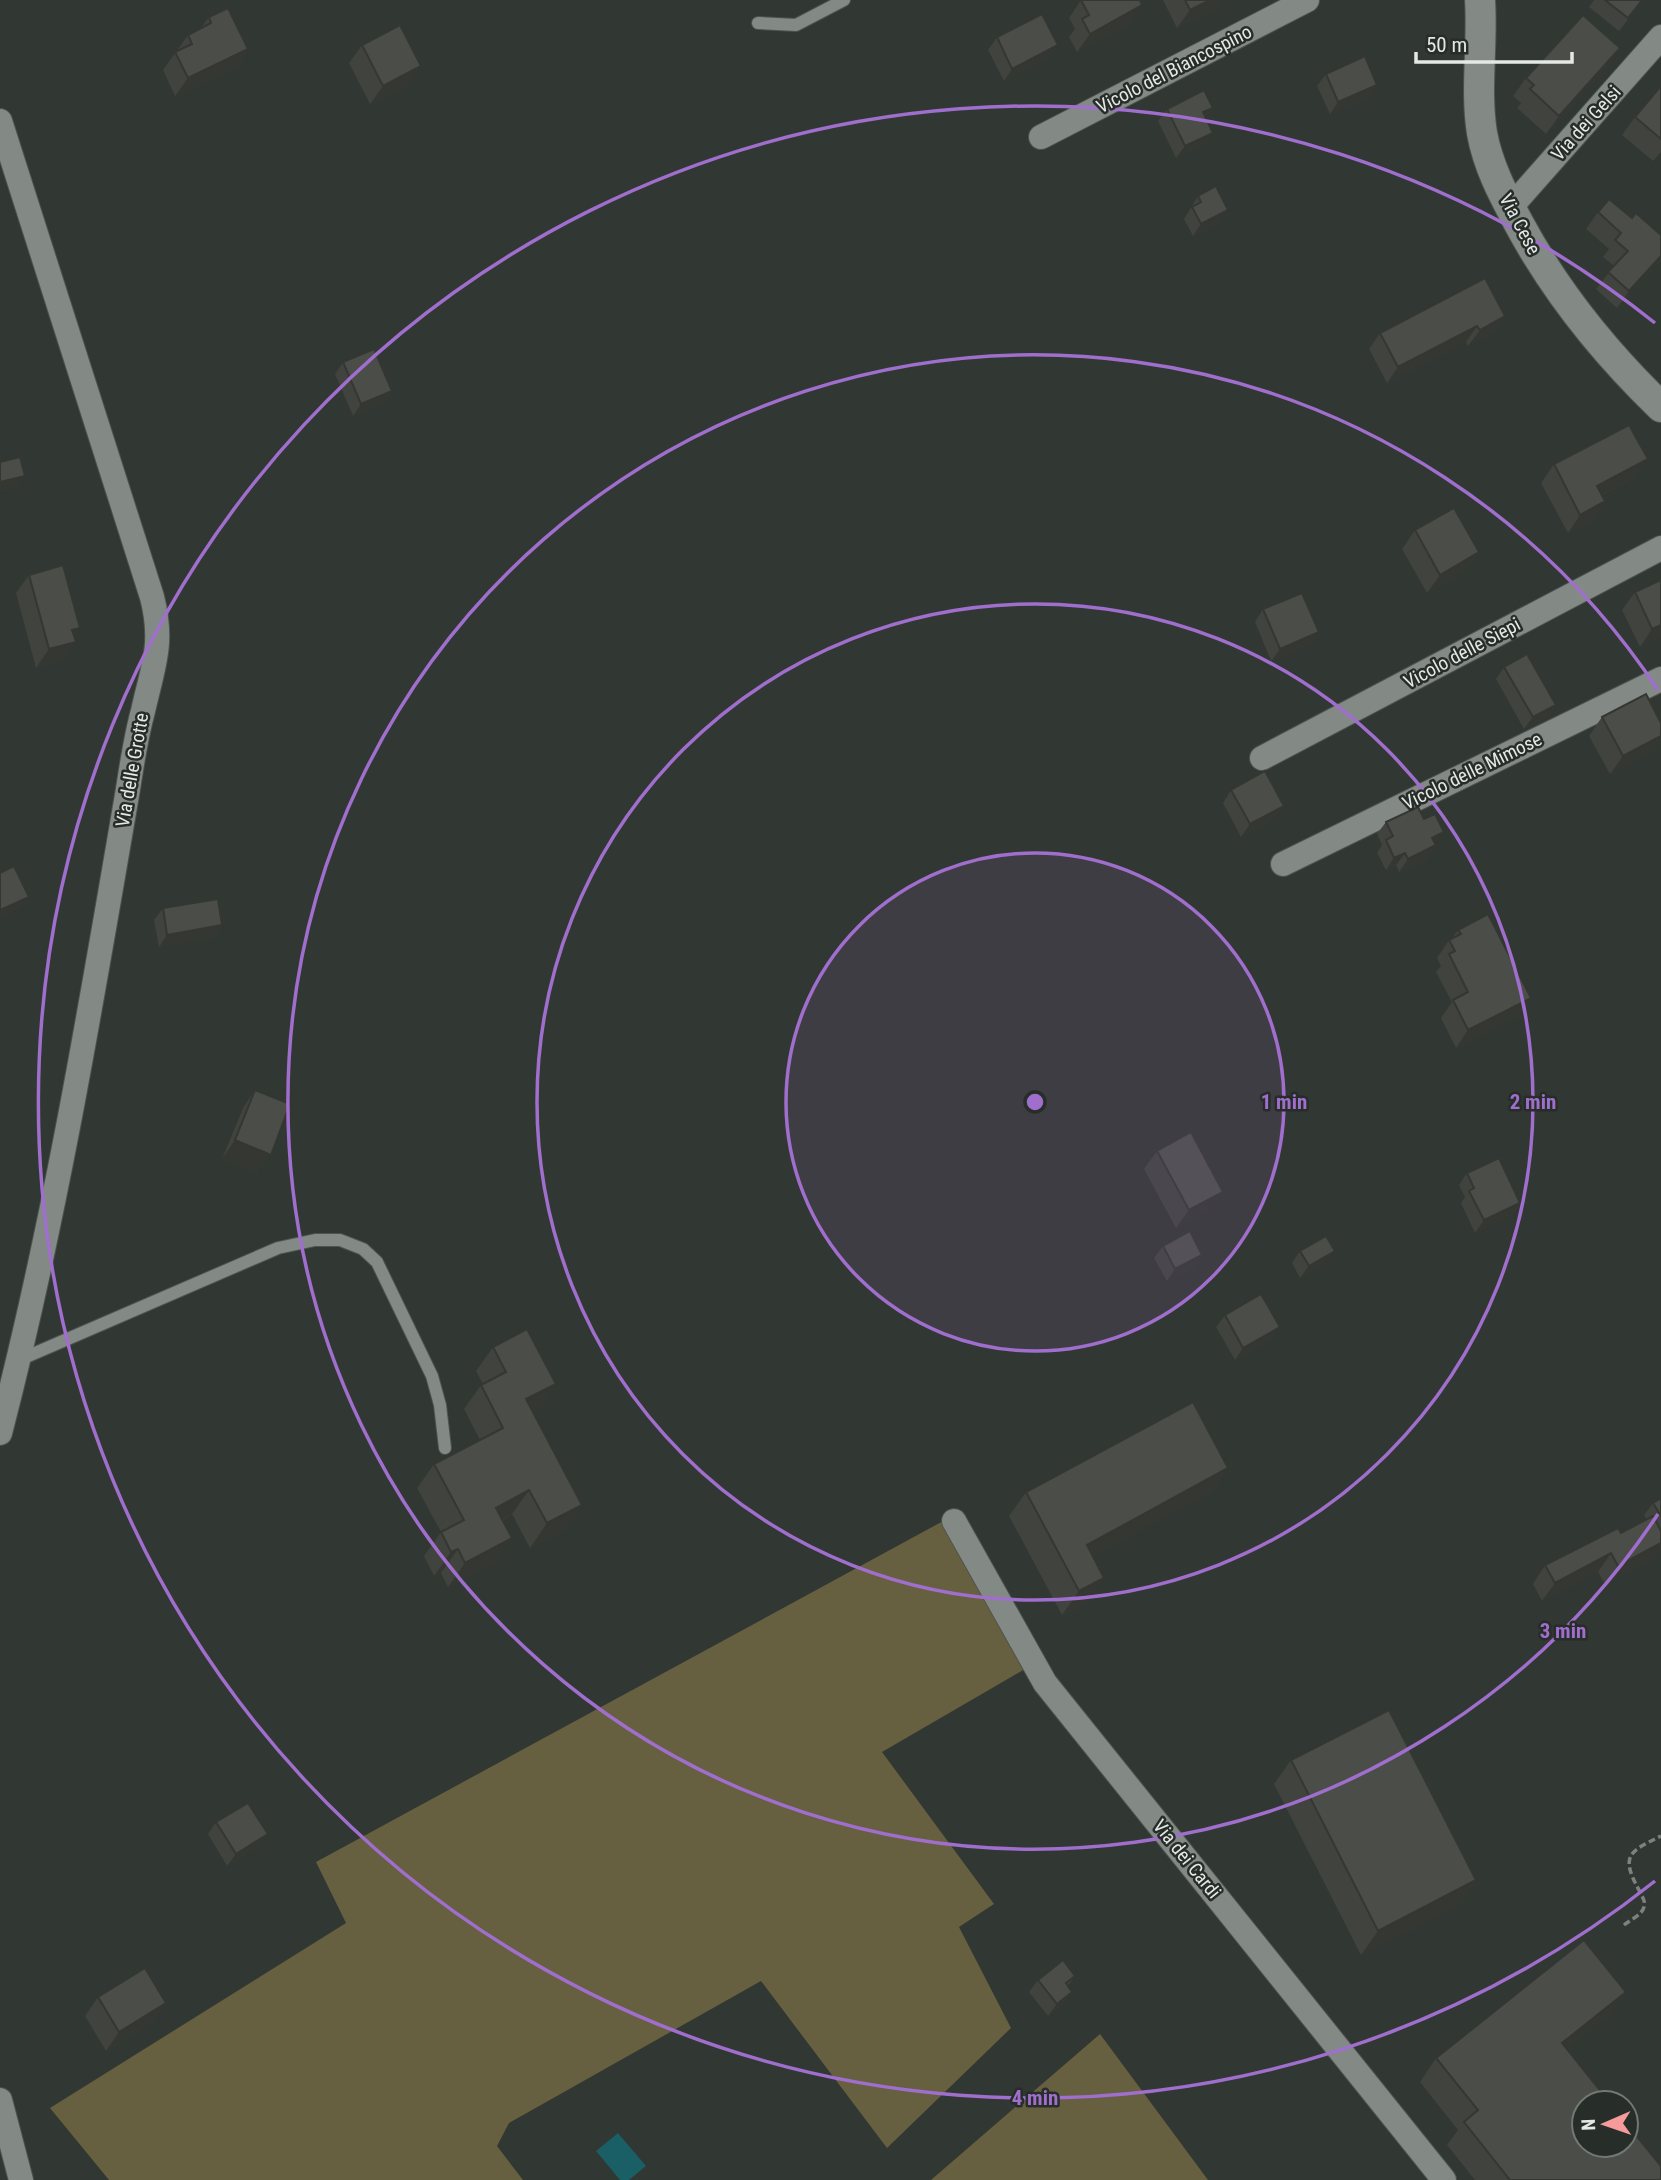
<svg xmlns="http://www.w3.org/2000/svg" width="1661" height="2180" font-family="'Roboto Condensed',sans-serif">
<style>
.green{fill:#666040}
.water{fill:#1a5e66}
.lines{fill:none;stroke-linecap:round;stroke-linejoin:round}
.service-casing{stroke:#4e534f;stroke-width:14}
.minor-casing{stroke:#4e534f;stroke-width:26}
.tertiary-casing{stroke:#4e534f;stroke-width:32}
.path{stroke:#7d827e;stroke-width:3.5;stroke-dasharray:7 3.5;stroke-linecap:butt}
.service{stroke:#838a85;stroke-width:12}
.minor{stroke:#838a85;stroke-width:24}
.tertiary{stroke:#838a85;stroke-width:30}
.wall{fill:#40433e}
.shaded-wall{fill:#343732}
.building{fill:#4b4e48;stroke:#343732;stroke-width:2}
.ring{fill:none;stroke:#a06ecd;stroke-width:3.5}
.labels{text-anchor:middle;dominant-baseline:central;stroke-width:5;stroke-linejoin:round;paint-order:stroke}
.street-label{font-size:19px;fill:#e5e9e6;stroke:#272d28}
.centre{fill:#a06ecd;stroke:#272d28;stroke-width:3.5}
.ring-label{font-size:21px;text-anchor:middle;font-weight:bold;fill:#a06ecd;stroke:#272d28;stroke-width:5;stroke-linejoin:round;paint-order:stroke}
</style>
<rect width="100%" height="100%" fill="#313732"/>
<g class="green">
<polygon points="945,1520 1025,1669 882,1752 994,1904 959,1927 1011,2028 887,2148 761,1981 509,2123 497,2146 523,2180 109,2180 50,2108 346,1923 316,1862"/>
<polygon points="1100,2034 1208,2180 931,2180"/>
</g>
<polygon class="water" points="618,2133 646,2166 629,2180 620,2180 596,2151"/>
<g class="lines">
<g class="service-casing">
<g id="service">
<polyline points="758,23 796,25 844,0"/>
<polyline points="19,1360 278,1248 315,1240 340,1240 363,1249 377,1262 432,1376 440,1405 445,1448"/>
</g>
</g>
<g class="minor-casing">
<g id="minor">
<path d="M0,121l152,476c12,47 1,69 -9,114 -7,25 -11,52 -15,78 -37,216 -73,432 -128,644"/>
<polyline points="1041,137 1307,0"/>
<polyline points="1510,208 1661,37"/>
<polyline points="1262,758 1661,548"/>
<polyline points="1283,864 1661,679"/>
<polyline points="954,1521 1045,1683 1444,2180"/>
<polyline points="0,2100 21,2180"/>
</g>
</g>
<g class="tertiary-casing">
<path id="tertiary" d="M1480,0c3,44 -5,90 2,133 6,33 21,61 36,89 38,71 86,130 143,185"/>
</g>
<path class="path" d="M1624,1925c6,-5 18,-10 20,-18 2,-6 -2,-10 -4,-15 -20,-36 -12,-40 21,-56"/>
<use href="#service" class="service"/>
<use href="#minor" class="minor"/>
<use href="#tertiary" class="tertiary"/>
</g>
<g class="wall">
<polygon points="1081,0 1130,23 1077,52 1069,37 1075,29 1069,18"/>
<polygon points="1163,0 1222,0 1216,9 1177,28"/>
<polygon points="1594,0 1643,0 1619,31 1589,7"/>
<polygon points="209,17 248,49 236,67 175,96 163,70 188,35 201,28"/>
<polygon points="997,37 1058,45 1049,57 1004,81 988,50"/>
<polygon points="362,45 409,84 370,104 349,63"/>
<polygon points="1620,48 1607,66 1546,134 1517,108 1521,103 1513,96 1526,78"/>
<polygon points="1326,74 1369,97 1330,114 1317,86"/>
<polygon points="1661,86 1661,152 1653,161 1622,135 1635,117"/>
<polygon points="1213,108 1205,118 1213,133 1204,145 1176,158 1158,121 1167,109"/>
<polygon points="1198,196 1220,222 1193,236 1184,219"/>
<polygon points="1598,212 1661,260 1617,308 1596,289 1614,266 1603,257 1609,249 1586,229"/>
<polygon points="1505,316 1494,332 1468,346 1466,342 1387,383 1369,349 1380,333"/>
<polygon points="343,362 392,391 383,403 353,416 335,374"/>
<polygon points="1554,464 1635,477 1602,495 1605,501 1592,520 1568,533 1541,483"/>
<polygon points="1415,530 1479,552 1466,570 1427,593 1402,549"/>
<polygon points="29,575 74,637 63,660 36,668 16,593"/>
<polygon points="1661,580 1661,637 1640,647 1622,610 1635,592"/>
<polygon points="1263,609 1319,632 1311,644 1271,661 1255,622"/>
<polygon points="1504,667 1556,705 1548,718 1524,729 1496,679"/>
<polygon points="1602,717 1661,723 1661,741 1654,751 1610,774 1589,736"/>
<polygon points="1231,790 1275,818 1241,837 1223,803"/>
<polygon points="1386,822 1435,844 1427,858 1399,872 1396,865 1386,870 1377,853 1382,845 1377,834"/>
<polygon points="163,908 222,925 214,937 159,947 154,920"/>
<polygon points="1458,930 1519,1016 1456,1048 1441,1018 1452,1002 1436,972 1441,966 1437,958 1449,940 1452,938"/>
<polygon points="255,1090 258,1173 222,1159 243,1108"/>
<polygon points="1157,1151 1210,1210 1176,1228 1144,1169"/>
<polygon points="1467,1173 1520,1203 1512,1215 1475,1233 1461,1203 1465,1197 1459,1185"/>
<polygon points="1163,1246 1202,1255 1194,1267 1167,1281 1154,1258"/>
<polygon points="1300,1251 1326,1263 1300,1278 1292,1263"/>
<polygon points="1225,1315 1271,1339 1235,1360 1216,1327"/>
<polygon points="493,1347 556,1384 540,1408 533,1411 565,1529 530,1548 512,1514 503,1520 512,1538 495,1562 448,1587 441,1573 434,1576 424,1556 441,1532 417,1488 434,1464 480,1440 464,1409 481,1385 483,1384 476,1371"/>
<polygon points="1228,1468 1211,1492 1093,1556 1088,1602 1062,1615 1009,1516 1026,1492"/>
<polygon points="1661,1498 1661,1548 1653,1559 1605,1584 1598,1572 1542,1601 1533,1584 1545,1565 1621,1533 1647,1520 1644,1515 1653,1503"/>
<polygon points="1291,1760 1476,1880 1459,1905 1361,1955 1274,1784"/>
<polygon points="216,1822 268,1834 259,1846 227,1866 208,1834"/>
<polygon points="1075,1976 1068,1986 1072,1992 1063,2004 1048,2016 1029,1992 1038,1980"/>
<polygon points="1626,1992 1609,2015 1567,2049 1661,2180 1475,2180 1447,2145 1458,2130 1420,2082 1436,2058"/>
<polygon points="98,1997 154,2021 106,2051 85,2016"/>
</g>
<g class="shaded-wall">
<polygon points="1210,0 1222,0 1216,9 1177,28 1190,10"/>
<polygon points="1142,5 1130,23 1077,52 1090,34"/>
<polygon points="1058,45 1049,57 1004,81 1012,69"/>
<polygon points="1620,48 1607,66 1546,134 1559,116"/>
<polygon points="248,49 236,67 175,96 188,78"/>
<polygon points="421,66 409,84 370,104 383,86"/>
<polygon points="1377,85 1369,97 1330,114 1338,102"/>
<polygon points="1213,108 1204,120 1203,112"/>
<polygon points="1213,133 1204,145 1176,158 1185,146"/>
<polygon points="1228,210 1220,222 1193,236 1201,224"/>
<polygon points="1661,256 1661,260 1617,308 1629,291"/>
<polygon points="1505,316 1494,332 1468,346 1480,330"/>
<polygon points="1477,326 1466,342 1387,383 1398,367"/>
<polygon points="392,391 383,403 353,416 361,404"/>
<polygon points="1648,459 1635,477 1584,504 1597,486"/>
<polygon points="25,476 17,488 0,492 0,482"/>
<polygon points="1605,501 1592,520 1568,533 1580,515"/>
<polygon points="1479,552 1466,570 1427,593 1440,575"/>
<polygon points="1661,625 1661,637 1640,647 1652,629"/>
<polygon points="80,628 69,644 76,642 63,660 36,668 49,649 72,630"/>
<polygon points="1319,632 1311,644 1271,661 1280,649"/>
<polygon points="1556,705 1548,718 1524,729 1533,717"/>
<polygon points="1661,736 1661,741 1654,751 1610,774 1623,756"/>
<polygon points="1284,806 1275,818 1241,837 1250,824"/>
<polygon points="1444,832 1435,844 1432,838"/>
<polygon points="1436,845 1427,858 1399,872 1408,859"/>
<polygon points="1405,853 1396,865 1386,870 1394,858"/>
<polygon points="29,897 20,909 0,918 0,910"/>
<polygon points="222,925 214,937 159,947 167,935"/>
<polygon points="1531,998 1519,1016 1456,1048 1468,1030"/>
<polygon points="235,1140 271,1155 258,1173 222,1159"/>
<polygon points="1223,1192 1210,1210 1176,1228 1189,1210"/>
<polygon points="1520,1203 1512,1215 1475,1233 1484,1220"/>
<polygon points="1335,1251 1326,1263 1300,1278 1309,1266"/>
<polygon points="1202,1255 1194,1267 1167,1281 1175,1269"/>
<polygon points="1280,1327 1271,1339 1235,1360 1243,1348"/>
<polygon points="556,1384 540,1408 510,1423 526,1399"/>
<polygon points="1228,1468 1211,1492 1070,1569 1087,1545"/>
<polygon points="529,1490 512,1514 479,1532 496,1508"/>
<polygon points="582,1505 565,1529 530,1548 547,1523"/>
<polygon points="512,1538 495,1562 448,1587 465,1563"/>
<polygon points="1661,1543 1661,1548 1653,1559 1605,1584 1618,1566"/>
<polygon points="458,1549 441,1573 434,1576 451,1552"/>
<polygon points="1611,1553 1598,1572 1542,1601 1555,1583"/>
<polygon points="1104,1578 1088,1602 1062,1615 1079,1591"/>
<polygon points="268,1834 259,1846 227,1866 236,1854"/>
<polygon points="1476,1880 1459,1905 1361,1955 1378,1931"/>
<polygon points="1072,1992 1063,2004 1048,2016 1057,2004"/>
<polygon points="1626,1992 1609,2015 1546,2067 1562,2043"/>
<polygon points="166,2003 154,2021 106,2051 119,2032"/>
</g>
<g class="building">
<polygon points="1081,0 1140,0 1142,5 1090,34 1082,19 1089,15"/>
<polygon points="1185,0 1210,0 1190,10"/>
<polygon points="1605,0 1642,0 1628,18"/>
<polygon points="228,8 248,49 188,78 175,52 192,44 188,35 211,23 209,17"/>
<polygon points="1042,14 1058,45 1012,69 997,37"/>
<polygon points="1583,15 1620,48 1559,116 1530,89 1534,85 1526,78"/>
<polygon points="400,25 421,66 383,86 362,45"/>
<polygon points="1365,56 1377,85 1338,102 1326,74"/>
<polygon points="1661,86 1661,139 1635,117"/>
<polygon points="1204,90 1213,108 1203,112 1213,133 1185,146 1167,109"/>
<polygon points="1216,186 1228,210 1201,224 1192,207 1201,202 1198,196"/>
<polygon points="1609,199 1632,218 1636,213 1661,235 1661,256 1629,291 1608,272 1628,251 1615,240 1621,233 1598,212"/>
<polygon points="1485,278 1505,316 1480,330 1477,326 1398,367 1380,333"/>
<polygon points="374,349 392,391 361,404 343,362"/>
<polygon points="1629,425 1648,459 1597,486 1605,501 1580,515 1554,464"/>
<polygon points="20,457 25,476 0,482 0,462"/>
<polygon points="1454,508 1479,552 1440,575 1415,530"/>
<polygon points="63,565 80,628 72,630 76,642 49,649 29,575"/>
<polygon points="1661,580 1661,625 1652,629 1635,592"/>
<polygon points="1302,593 1319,632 1280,649 1263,609"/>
<polygon points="1527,654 1556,705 1533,717 1504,667"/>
<polygon points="1646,694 1661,723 1661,736 1623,756 1602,717"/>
<polygon points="1265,771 1284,806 1250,824 1231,790"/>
<polygon points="1418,807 1424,819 1435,814 1444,832 1432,838 1436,845 1408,859 1405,853 1394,858 1386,840 1393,836 1386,822"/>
<polygon points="14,866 29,897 0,910 0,873"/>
<polygon points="218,899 222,925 167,935 163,908"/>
<polygon points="1488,914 1531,998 1468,1030 1453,1000 1468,992 1449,954 1455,951 1449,940 1461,934 1458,930"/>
<polygon points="255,1090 290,1104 271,1155 235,1140"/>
<polygon points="1191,1132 1223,1192 1189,1210 1157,1151"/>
<polygon points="1499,1158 1520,1203 1484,1220 1469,1191 1474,1188 1467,1173"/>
<polygon points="1190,1231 1202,1255 1175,1269 1163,1246"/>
<polygon points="1326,1236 1335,1251 1309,1266 1300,1251"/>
<polygon points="1261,1294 1280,1327 1243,1348 1225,1315"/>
<polygon points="527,1329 556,1384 526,1399 582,1505 547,1523 529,1490 496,1508 512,1538 465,1563 458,1549 451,1552 441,1532 464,1520 434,1464 503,1428 481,1385 506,1372 493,1347"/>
<polygon points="1193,1402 1228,1468 1087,1545 1104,1578 1079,1591 1026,1492"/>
<polygon points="1661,1498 1661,1516 1653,1503"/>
<polygon points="1653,1516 1661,1531 1661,1543 1618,1566 1611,1553 1555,1583 1545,1565 1618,1528 1621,1533"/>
<polygon points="1389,1710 1476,1880 1378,1931 1291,1760"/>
<polygon points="248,1803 268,1834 236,1854 216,1822"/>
<polygon points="1584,1940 1626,1992 1562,2043 1610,2103 1584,2103 1584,2145 1626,2145 1626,2123 1661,2166 1661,2180 1510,2180 1464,2122 1478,2110 1436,2058"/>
<polygon points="1063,1960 1075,1976 1066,1983 1072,1992 1057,2004 1038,1980"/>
<polygon points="145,1968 166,2003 119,2032 98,1997"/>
</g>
<circle cx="1035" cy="1102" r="249" fill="#a06ecd" fill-opacity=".12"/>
<g class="ring">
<circle cx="1035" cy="1102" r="249"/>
<circle cx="1035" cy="1102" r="498"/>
<path d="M1658 1514A747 747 0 1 1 1658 690"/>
<path d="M1655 1881A996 996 0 1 1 1655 323"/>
</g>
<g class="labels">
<g class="street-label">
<text transform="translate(1174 69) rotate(-27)">Vicolo del Biancospino</text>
<text transform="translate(1586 123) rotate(-48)">Via dei Gelsi</text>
<text transform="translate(1520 224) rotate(62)">Via Cese</text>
<text transform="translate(1462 653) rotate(-28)">Vicolo delle Siepi</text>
<text transform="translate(132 770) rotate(-80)">Via delle Grotte</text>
<text transform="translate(1472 771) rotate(-26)">Vicolo delle Mimose</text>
<text transform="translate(1187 1859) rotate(51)">Via dei Cardi</text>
</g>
</g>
<circle cx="1035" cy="1102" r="10" class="centre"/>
<g class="ring-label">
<text x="1284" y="1109">1 min</text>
<text x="1533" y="1109">2 min</text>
<text x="1563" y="1638">3 min</text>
<text x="1035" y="2105">4 min</text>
</g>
<g transform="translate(1605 2124) rotate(268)"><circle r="33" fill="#272d28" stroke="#737874" stroke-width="2"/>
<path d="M0-5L12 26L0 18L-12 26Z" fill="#f59b9c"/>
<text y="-10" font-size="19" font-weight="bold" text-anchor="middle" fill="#e5e9e6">N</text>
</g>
<path d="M1416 52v10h156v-10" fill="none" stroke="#e5e9e6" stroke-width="3.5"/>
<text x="1426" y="52" font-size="21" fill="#e5e9e6" stroke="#272d28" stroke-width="5" paint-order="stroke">50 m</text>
</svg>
